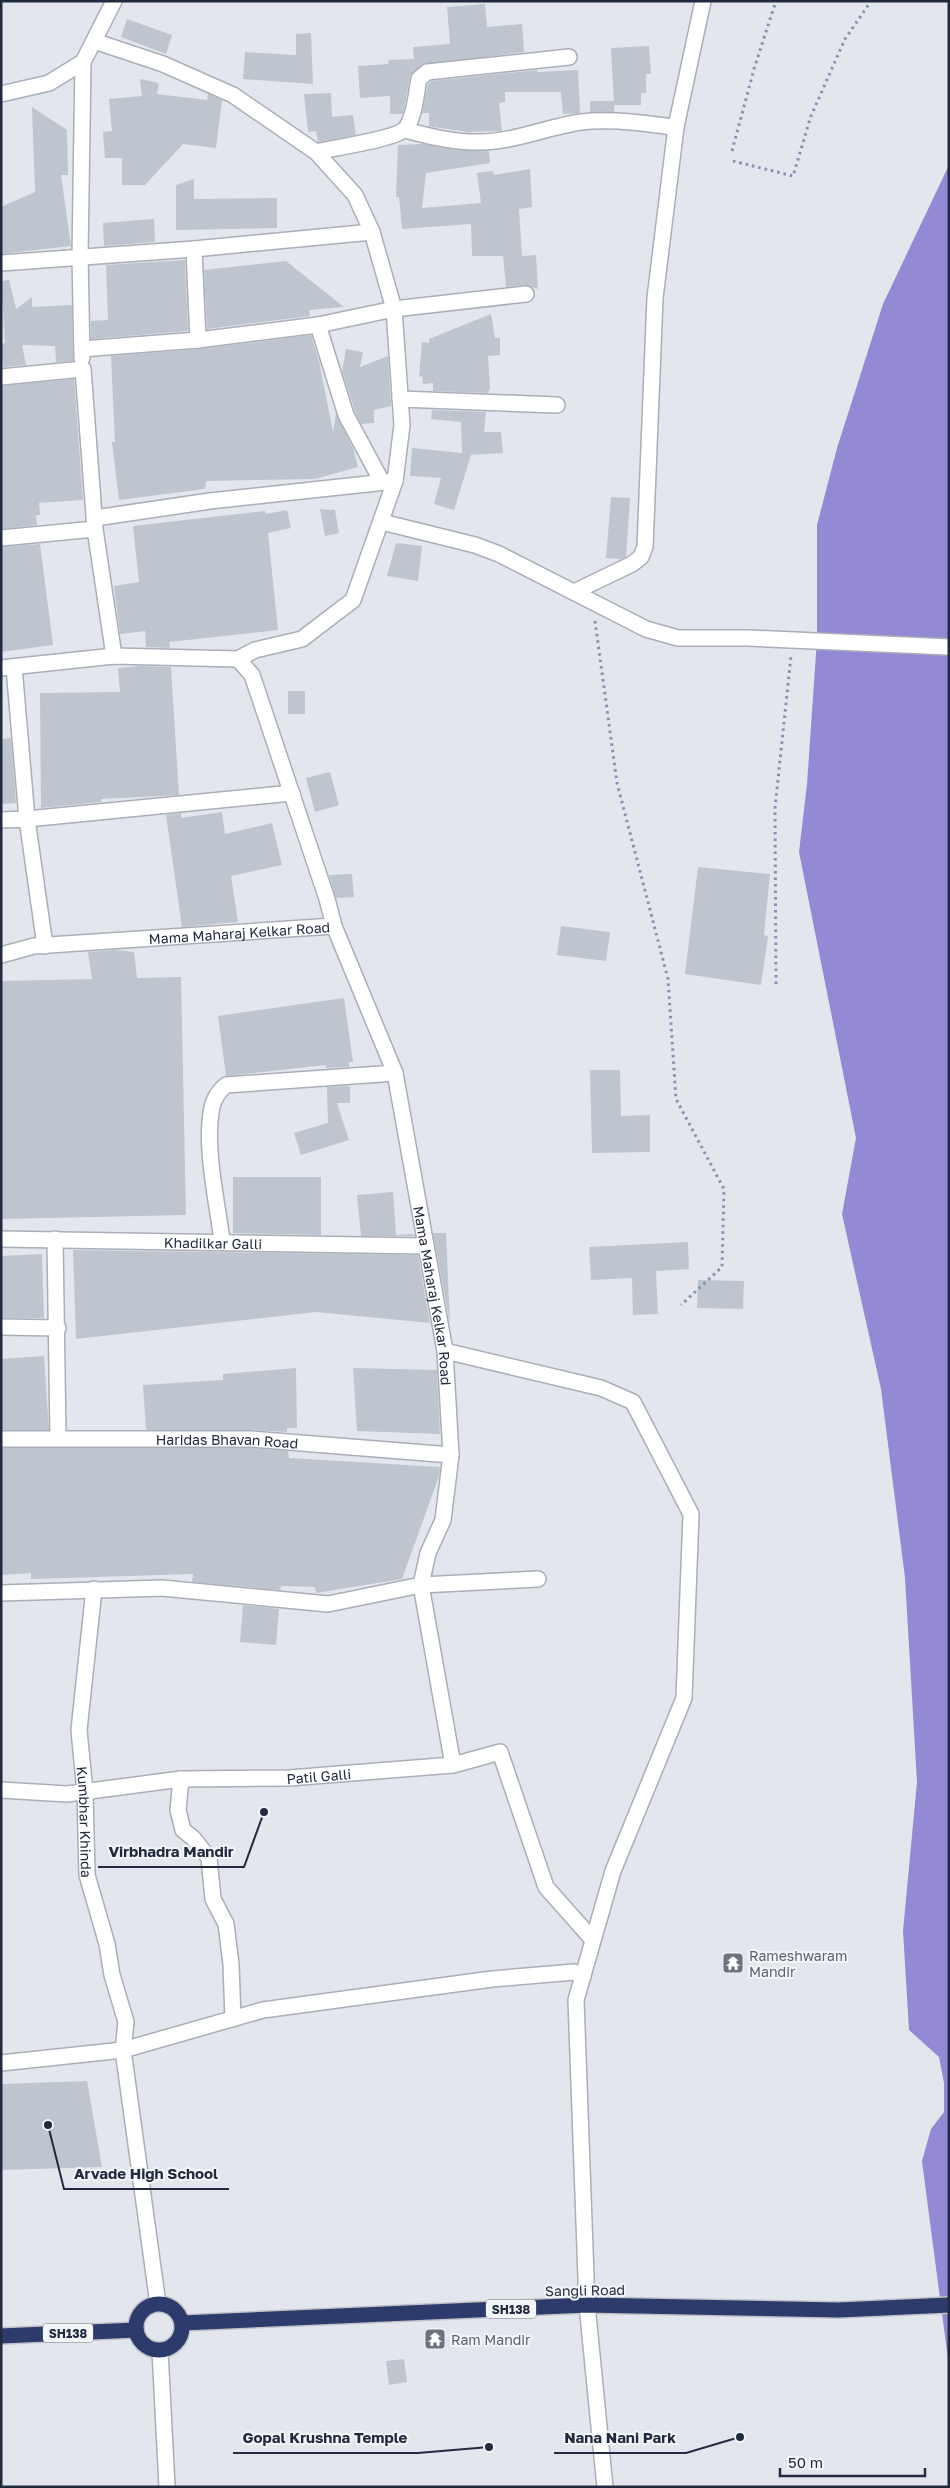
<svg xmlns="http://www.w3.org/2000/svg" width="950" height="2488" font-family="'Golos Text',sans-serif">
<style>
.water{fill:#9489d4}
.building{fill:#bec5ce}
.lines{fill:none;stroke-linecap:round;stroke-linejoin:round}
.street-casing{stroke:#a9aeb9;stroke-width:18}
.secondary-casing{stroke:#a6afbf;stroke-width:18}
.highway-casing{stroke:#c1c3c9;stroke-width:18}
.path{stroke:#8292b2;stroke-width:3;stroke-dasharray:2.5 4;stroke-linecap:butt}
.street{stroke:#fff;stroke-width:15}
.secondary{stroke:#fff;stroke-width:15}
.highway{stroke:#2c3a6c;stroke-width:15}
.labels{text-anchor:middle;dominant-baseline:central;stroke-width:4;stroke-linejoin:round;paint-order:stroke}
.shield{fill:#f3f6f9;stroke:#616777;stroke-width:1}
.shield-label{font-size:12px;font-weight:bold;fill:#222a3f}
.street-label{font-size:14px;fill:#222a3f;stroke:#f3f6f9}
.worship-label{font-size:14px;fill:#5b616d;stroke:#f3f6f9;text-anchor:start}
.leader{fill:none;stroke:#222a3f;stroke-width:2}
.callout-dot{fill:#222a3f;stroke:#f3f6f9;stroke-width:2}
.callout-label{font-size:15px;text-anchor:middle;font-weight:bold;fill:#222a3f;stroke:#f3f6f9;stroke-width:4;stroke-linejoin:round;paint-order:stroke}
</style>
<rect width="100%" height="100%" fill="#e3e7ed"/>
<polygon class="water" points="949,165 949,2367 922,2161 931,2129 944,2112 944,2083 939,2057 909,2030 903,1931 917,1782 905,1578 881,1389 842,1214 856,1138 799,852 807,784 817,639 817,525 837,448 883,304"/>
<g class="building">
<polygon points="485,4 487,27 522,24 524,52 421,65 410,77 403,114 390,114 390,96 360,98 358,66 389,64 388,60 414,59 413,47 450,44 447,7"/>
<polygon points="127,19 172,35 166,54 121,37"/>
<polygon points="311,33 313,84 243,79 245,52 296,55 296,34"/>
<polygon points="649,46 651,74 646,74 646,93 641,93 641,105 614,105 611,48"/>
<polygon points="537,70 537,72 578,70 580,113 563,114 561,92 505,92 505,102 499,103 502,131 468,132 433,127 429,126 429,113 422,113 428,84 431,81"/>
<polygon points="140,79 159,83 157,94 207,100 208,94 222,100 216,148 183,144 145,185 122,185 122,158 105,158 103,132 112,131 109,99 142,96"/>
<polygon points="331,93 332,117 353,115 356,135 318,142 316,131 308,132 304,94"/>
<rect x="590" y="101" width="24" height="11"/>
<polygon points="32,107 67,130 68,175 61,175 71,246 1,254 1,207 35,192"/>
<polygon points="423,144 457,150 489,151 490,163 426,173 422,208 481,203 477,173 493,171 494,175 530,169 532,207 519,209 522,256 536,255 538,289 525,285 506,287 503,256 472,256 471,224 402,229 399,197 396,197 398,145"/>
<polygon points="194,179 194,199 277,198 277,228 176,230 176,185"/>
<polygon points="154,219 155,242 104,246 103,223"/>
<polygon points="185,260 188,331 91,339 91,321 108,320 106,265"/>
<polygon points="286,261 344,307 309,310 310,316 207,329 204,270"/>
<polygon points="9,280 16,309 32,297 32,307 72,305 73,361 56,362 55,346 22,345 26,365 3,367 1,344 5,343 1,281"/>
<polygon points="491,314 495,338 500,338 500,355 488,356 490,388 488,393 433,391 433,383 423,384 422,376 419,377 422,342 429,343 429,339"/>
<polygon points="311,335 319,361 333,432 336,414 353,448 358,467 315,479 206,481 205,489 119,500 112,442 115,442 111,356 199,349"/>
<polygon points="346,349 363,352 360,367 388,356 391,406 374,410 374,423 361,424 355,411 342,371"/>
<polygon points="74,379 83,500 39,503 40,515 36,515 37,525 1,529 1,386"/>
<polygon points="432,410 486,412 484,432 501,432 503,453 471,455 454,510 434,504 441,478 410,476 412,448 462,453 461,422 431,419"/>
<polygon points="611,497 630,498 626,557 621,559 606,558"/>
<polygon points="320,509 335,510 339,533 325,536"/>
<polygon points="287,510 291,528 268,533 278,630 169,642 170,648 146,647 145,631 120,634 114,586 139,582 133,526 265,511 266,514"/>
<polygon points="396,543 422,546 418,581 387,576"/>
<polygon points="40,544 53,645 1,652 1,547"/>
<polygon points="141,666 171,667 179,795 101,799 101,802 41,808 40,693 120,692 118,668"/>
<rect x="288" y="691" width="17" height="23"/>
<polygon points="11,738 16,803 1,804 1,739"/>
<polygon points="330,772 339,805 315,812 306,778"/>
<polygon points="222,812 225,834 272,823 282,865 231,876 238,922 182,927 166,815 181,813 181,818"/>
<polygon points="698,867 770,874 764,935 768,936 761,985 685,974"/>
<polygon points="352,874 354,897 336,898 329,875"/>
<polygon points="561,926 610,932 606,961 557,955"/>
<polygon points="116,950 134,952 137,978 181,977 186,1215 1,1219 1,981 92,979 88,952"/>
<polygon points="344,998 353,1062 349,1062 349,1067 326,1068 326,1065 226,1076 218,1016"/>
<polygon points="590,1070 620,1070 621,1116 650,1115 650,1152 592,1153"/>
<polygon points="350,1086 350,1103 337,1103 349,1140 301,1155 294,1133 328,1123 327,1087"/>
<polygon points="233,1177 321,1177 321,1235 233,1233"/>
<polygon points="393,1192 396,1235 414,1234 415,1236 361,1236 357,1195"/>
<polygon points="433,1233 446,1233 450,1324"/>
<polygon points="688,1242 689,1269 656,1271 658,1314 633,1315 632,1278 591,1280 589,1247"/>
<polygon points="73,1250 418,1255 430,1323 316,1312 76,1339"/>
<polygon points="42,1254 44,1318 1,1318 1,1256"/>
<polygon points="698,1280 744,1281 743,1309 697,1308"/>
<polygon points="44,1356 49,1430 1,1430 1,1359"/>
<polygon points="296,1368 297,1428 287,1428 287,1432 252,1430 146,1430 143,1385 223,1380 223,1374"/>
<polygon points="353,1368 437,1370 440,1434 357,1431"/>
<polygon points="1,1448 252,1448 288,1451 289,1458 440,1467 439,1476 402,1579 316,1593 315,1587 281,1586 280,1590 192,1582 193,1574 31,1579 31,1573 1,1575"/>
<polygon points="243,1605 279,1609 276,1645 240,1642"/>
<polygon points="87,2081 102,2167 1,2170 1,2084"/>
<polygon points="404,2359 407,2382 389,2385 386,2361"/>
</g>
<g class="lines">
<g class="street-casing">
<g id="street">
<path d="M405,130c23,6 47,12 71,12 36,1 70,-15 105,-20 31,-4 64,2 95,5"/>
<path d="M316,152c16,-4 82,-13 90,-24 9,-12 10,-35 13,-49l8,-7 142,-15"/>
<polyline points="194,249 198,340"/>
<polyline points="1,263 194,249 372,232"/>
<polyline points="318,325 346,415 382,482"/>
<polyline points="82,349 198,340 318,325 394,309 526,294"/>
<polyline points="82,358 80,256 83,62"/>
<polyline points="1,377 83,369 95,529 1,538"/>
<polyline points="400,399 557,405"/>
<polyline points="95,518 210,501 395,481"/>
<polyline points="382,522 475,545 499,554 646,629 678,638 748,638 949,647"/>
<polyline points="95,529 114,656"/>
<polyline points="574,592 632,564 641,557 645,547 655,298 676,127 703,1"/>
<polyline points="238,659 252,675 327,899 334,926"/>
<polyline points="14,667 27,819 292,793"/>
<polyline points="1,668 114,656 238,659 255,650 302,639 353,600 395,481 402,425 394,309 372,232 355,195 316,152 233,95 163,64 94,41"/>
<polyline points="1,820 27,819 45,946"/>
<path id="s1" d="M1,955l33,-9 300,-20 61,147 50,278 6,104 -8,65 -15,33 -7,32 -93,19 -166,-16 -161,5"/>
<path id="s2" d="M1,1239l423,7"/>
<polyline points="55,1239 58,1437"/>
<path d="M222,1241c-5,-41 -18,-94 -10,-134 2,-9 7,-16 14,-22l169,-12"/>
<polyline points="1,1327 58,1328"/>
<polyline points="445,1351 601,1388 633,1402 691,1514 684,1698 613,1871 576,2000 587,2305 605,2487"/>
<path id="s3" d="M1,1439h251l199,16"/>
<path id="s4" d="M94,1589l-15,141 6,62 2,83 20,69 5,31 14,47 -3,28 35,254"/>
<polyline points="453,1765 500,1752 546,1887 593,1940"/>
<polyline points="181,1779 178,1810 183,1830 193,1838 209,1858 213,1899 226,1924 231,1964 233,2019"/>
<path id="s5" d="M1,1790l66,4 114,-15 108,-1 164,-13 -32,-180 117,-6"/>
<polyline points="1,2063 123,2050 263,2010 492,1979 574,1972 583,1976"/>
<polyline points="160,2350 167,2487"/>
</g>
</g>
<g class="secondary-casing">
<polyline id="secondary" points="1,94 49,83 83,62 114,1"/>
</g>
<g class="highway-casing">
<g id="highway">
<circle cx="159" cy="2327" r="23"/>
<polyline points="182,2323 587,2305 839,2310 949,2305"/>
<polyline points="1,2336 136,2330"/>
</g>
</g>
<g class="path">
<polyline points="732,151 754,69 776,1"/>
<polyline points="733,161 793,176 811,116 845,39 871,1"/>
<polyline points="595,621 617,783 668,979 676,1099 724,1189 722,1267 681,1305"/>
<polyline points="776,984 775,808 791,656"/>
</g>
<use href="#street" class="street"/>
<use href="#secondary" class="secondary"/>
<use href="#highway" class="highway"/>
</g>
<defs>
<g id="temple-square" transform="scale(1.125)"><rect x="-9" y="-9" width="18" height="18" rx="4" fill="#6b7280" stroke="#f3f6f9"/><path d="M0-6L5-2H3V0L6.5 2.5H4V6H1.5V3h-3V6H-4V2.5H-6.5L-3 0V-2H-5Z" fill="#fff"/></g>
</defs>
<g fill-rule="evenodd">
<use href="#temple-square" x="733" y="1963"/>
<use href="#temple-square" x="435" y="2339"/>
</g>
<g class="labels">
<g class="shield">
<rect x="486" y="2299.5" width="50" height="19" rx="4"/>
<rect x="43" y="2323.5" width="50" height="19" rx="4"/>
</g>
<g class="shield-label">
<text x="511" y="2309">SH138</text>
<text x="68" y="2333">SH138</text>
</g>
<g class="street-label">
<text stroke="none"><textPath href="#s1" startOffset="240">Mama Maharaj Kelkar Road</textPath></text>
<text stroke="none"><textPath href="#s2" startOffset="212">Khadilkar Galli</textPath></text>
<text stroke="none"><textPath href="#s1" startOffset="720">Mama Maharaj Kelkar Road</textPath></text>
<text stroke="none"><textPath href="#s3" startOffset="226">Haridas Bhavan Road</textPath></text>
<text stroke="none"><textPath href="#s5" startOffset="319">Patil Galli</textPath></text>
<text stroke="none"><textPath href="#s4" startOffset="234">Kumbhar Khinda</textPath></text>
<text transform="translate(585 2290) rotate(-1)">Sangli Road</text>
</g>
<g class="worship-label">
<text x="749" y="1955">Rameshwaram<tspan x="749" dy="16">Mandir</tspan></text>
<text x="451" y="2339">Ram Mandir</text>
</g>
</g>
<path class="leader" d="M264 1812L244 1867H98M48 2125L64 2189H229M489 2447L418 2453H233M740 2437L686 2453H554"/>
<g class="callout-dot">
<circle cx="264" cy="1812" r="5"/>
<circle cx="48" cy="2125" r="5"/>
<circle cx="489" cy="2447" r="5"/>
<circle cx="740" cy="2437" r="5"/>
</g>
<g class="callout-label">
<text x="171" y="1857">Virbhadra Mandir</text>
<text x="146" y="2179">Arvade High School</text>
<text x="325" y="2443">Gopal Krushna Temple</text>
<text x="620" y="2443">Nana Nani Park</text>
</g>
<rect width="950" height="2488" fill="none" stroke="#222a3f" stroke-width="5"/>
<path d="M780 2468v8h145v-8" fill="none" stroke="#222a3f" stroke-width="2.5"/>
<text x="788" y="2468" font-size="15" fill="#222a3f" stroke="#f3f6f9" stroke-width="4" paint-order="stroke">50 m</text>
</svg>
